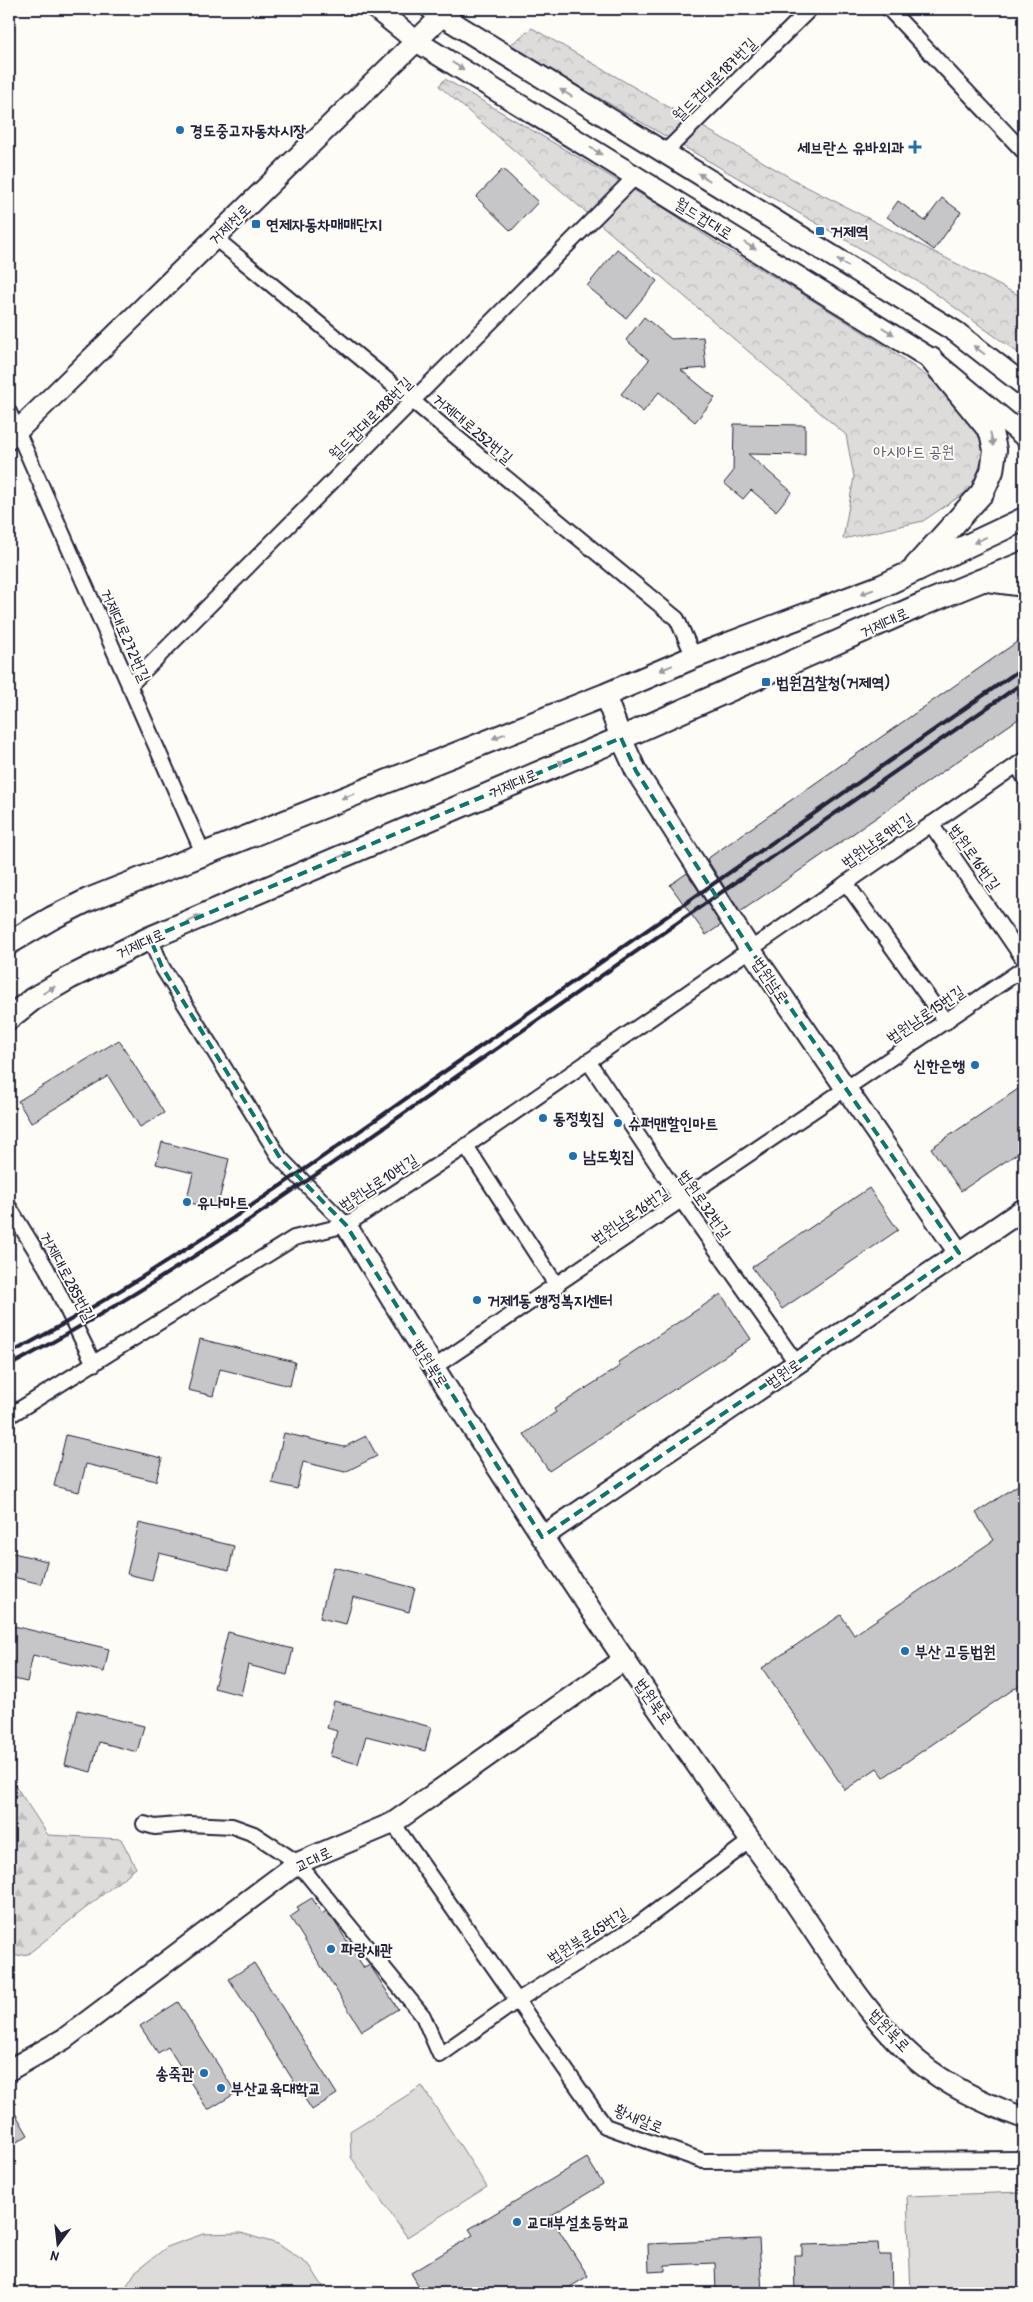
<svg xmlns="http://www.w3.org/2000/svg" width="1033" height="2302" font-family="'Patrick Hand','Poor Story',sans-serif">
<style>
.grass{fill:#dddcdb;stroke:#807f8b}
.forest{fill:url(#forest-firs);stroke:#807f8b}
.park{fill:url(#park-crowns);stroke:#807f8b}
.building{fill:#c6c6c8;stroke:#22223b}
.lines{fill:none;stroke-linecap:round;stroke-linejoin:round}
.street-casing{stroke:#22223b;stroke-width:18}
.secondary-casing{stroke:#22223b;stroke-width:24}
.primary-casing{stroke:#22223b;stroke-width:26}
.street{stroke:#fdfcf7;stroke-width:14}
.secondary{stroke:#fdfcf7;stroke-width:20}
.primary{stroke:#fdfcf7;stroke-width:22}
.rail{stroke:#22223b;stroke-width:4}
.oneway{fill:#9a9aa2}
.marked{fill:none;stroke:#0f766e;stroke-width:4;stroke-dasharray:10 6;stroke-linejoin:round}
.poi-dot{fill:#1f6fb2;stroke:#fdfcf7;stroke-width:2}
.labels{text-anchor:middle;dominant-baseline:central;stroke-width:4;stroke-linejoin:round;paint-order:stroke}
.street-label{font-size:16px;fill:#22223b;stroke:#fdfcf7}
.poi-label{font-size:16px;font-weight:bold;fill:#22223b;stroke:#fdfcf7;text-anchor:start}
.park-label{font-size:16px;fill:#5a5a6b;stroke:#fdfcf7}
</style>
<defs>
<pattern id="forest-firs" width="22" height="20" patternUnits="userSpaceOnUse" patternTransform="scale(1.25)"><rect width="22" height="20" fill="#dddcdb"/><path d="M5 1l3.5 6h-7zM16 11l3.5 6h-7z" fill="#bdbcbd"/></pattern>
<pattern id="park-crowns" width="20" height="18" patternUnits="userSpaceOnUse" patternTransform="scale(1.25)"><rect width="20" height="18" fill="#dddcdb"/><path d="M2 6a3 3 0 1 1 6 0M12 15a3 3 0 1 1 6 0" fill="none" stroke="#bdbcbd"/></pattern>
</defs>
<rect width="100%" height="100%" fill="#fdfcf7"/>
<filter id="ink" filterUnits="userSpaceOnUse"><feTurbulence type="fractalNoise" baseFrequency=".02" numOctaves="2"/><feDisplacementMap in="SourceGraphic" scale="10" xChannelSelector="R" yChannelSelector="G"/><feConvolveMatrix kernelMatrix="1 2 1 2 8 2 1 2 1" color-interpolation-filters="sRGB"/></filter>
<g filter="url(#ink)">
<g class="grass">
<polygon points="422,2086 487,2187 407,2237 351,2157 350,2131"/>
<polygon points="1024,2192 1024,2293 911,2293 907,2196"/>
<polygon points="241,2233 278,2244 310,2266 327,2293 122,2293 136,2271 167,2247 203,2234"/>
</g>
<polygon class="forest" points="9,1776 48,1835 121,1839 136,1868 28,1954 9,1957"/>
<g class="park">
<polygon points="532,28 803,185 1024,298 1024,357 922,284 509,46"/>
<polygon points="445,79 664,208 723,247 801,293 885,346 936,383 981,429 986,454 978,484 923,521 843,539 854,477 846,435 439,86"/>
</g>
<g class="building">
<polygon points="503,169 538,202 511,231 476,197"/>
<polygon points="942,198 961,212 934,250 887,217 898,201 925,221"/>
<polygon points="617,249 657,281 626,318 587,286"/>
<polygon points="644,317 671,339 703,337 706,368 681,370 715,398 695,422 659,392 643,412 621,394 649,360 626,340"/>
<polygon points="734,424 805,425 805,455 748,454 792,492 776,511 751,490 743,499 724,483 733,472"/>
<polygon points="1024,637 1024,715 740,912 707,859"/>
<polygon points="687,873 721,925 706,935 670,885"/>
<polygon points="119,1040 164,1113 140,1127 108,1076 31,1123 18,1101"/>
<polygon points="1024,1085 1024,1149 961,1191 931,1148"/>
<polygon points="162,1142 229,1159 217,1209 186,1202 193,1173 156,1164"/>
<polygon points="869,1188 898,1230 782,1309 752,1267"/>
<polygon points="721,1294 751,1339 549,1471 524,1434 556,1412 554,1409 620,1366 618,1362"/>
<polygon points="200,1339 295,1362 290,1386 220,1369 213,1396 188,1390"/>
<polygon points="284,1433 344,1447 366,1436 377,1456 345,1472 303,1462 297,1489 272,1483"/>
<polygon points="66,1435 162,1458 156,1481 86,1464 79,1492 54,1486"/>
<polygon points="1024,1481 1024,1682 884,1777 877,1768 845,1790 762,1668 841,1615 854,1635 994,1540 976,1513"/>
<polygon points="139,1523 234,1546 229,1570 159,1553 152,1580 127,1574"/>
<polygon points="9,1552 47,1561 41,1584 9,1576"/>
<polygon points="333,1567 415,1588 409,1612 353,1597 346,1624 320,1618"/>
<polygon points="14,1626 109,1649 104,1672 33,1655 27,1682 9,1678 9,1648"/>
<polygon points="228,1632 293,1649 287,1675 248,1665 241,1695 214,1688"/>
<polygon points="334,1701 431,1727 425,1751 366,1736 358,1764 330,1756 337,1731 327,1728"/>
<polygon points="78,1710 144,1726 137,1752 99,1742 91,1772 65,1765"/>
<polygon points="312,1898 322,1914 326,1911 333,1919 364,1968 370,1965 398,2009 362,2031 290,1917 299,1911 297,1907"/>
<polygon points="254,1963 337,2094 312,2110 229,1979"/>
<polygon points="178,2002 236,2093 208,2110 168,2047 158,2053 140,2026"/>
<polygon points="9,2103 28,2135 9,2147"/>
<polygon points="587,2158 603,2184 550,2216 588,2276 560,2293 487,2293 483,2286 471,2293 423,2293 411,2273 473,2235 469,2229"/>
<polygon points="759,2239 762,2293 716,2293 715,2263 665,2265 665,2271 649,2272 648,2244"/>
<polygon points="878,2243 879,2255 891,2255 892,2293 795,2293 794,2255 802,2255 802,2245"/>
</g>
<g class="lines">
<g class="street-casing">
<g id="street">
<polyline points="889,9 1024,152"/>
<polyline points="664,153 810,9"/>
<polyline points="215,238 677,619 694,657"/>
<polyline points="9,412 203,853"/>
<polyline points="129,686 636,176"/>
<polyline points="1017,765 1024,777"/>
<polyline points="931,824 1024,960"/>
<polyline points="846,883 946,1022"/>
<polyline points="150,938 162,967 280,1158 346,1225"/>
<polyline points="588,1061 682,1201 797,1364"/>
<polyline points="466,1146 557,1286"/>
<polyline points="9,1207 47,1269 94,1364"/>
<polyline points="433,1368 1024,968"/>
<polyline points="9,1416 294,1238 346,1225 466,1146 1024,760"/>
<polyline points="393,1823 605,2126 703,2161 1024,2159"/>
<polyline points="144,1824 155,1827 188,1824 232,1826 254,1834 298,1863 423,2016 440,2055 518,2000 636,1926 750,1841"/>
</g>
</g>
<g class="secondary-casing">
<g id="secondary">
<polyline points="376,9 416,41 931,359 1024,436"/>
<polyline points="431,9 956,332 1024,385"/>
<polyline points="9,439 449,9"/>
<polyline points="980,580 1017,585 1024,584"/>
<polyline points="605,695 621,738 636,771 750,949 959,1253"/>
<path d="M346,1225c135,222 277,441 431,652 44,60 84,137 142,185 30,25 69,43 105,56"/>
<polyline points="542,1537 1024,1209"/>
<polyline points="9,2070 64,2039 298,1863 393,1823 625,1659"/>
</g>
</g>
<g class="primary-casing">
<g id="primary">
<polyline points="916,566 982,493 992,471 995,450 991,432 931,359"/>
<polyline points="9,943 52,918 88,900 605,695 694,657 882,586 1024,519"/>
<polyline points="9,1018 33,999 69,978 150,938 621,738 921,605 1024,563"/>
</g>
</g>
<use href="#street" class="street"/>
<use href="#secondary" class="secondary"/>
<use href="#primary" class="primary"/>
<g class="rail">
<path d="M9,1354c158,-84 303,-190 449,-292 189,-132 378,-264 566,-395"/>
<path d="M9,1366c163,-87 313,-195 464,-301 184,-128 368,-255 551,-383"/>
</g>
</g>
<defs><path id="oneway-solid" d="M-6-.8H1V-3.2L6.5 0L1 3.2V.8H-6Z" transform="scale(1.25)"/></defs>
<g class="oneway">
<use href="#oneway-solid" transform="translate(458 66) rotate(32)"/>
<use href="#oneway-solid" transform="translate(566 93) rotate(-149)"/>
<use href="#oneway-solid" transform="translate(596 151) rotate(32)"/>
<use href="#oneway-solid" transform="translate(704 177) rotate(-148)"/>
<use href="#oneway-solid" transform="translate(750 246) rotate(32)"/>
<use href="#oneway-solid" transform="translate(843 263) rotate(-148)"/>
<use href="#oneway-solid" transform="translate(888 331) rotate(32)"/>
<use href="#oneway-solid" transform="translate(979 350) rotate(-143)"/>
<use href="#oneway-solid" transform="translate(992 439) rotate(76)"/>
<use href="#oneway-solid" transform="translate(980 540) rotate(155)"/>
<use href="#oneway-solid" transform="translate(867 592) rotate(159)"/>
<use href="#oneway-solid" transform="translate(666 668) rotate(157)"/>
<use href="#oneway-solid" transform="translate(499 736) rotate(159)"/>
<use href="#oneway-solid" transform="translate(558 764) rotate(-23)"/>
<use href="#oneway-solid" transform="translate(348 796) rotate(159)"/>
<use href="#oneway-solid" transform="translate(344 855) rotate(-23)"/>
<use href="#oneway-solid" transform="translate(194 919) rotate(-24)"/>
<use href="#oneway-solid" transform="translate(49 990) rotate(-31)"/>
</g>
</g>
<path class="marked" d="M621,738l15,33 114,178 209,304 -417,284 -196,-312 -66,-67 -118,-191 -12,-29z"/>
<g class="poi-dot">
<circle cx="180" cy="130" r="5"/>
<path d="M912.5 139.5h5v5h5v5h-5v5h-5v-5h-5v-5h5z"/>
<rect x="251" y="219" width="10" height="10" rx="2.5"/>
<rect x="815" y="226" width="10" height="10" rx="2.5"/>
<rect x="761" y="677" width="10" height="10" rx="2.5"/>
<circle cx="975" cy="1065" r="5"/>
<circle cx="543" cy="1118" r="5"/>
<circle cx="618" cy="1123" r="5"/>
<circle cx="573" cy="1156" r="5"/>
<circle cx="187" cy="1202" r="5"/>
<circle cx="477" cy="1300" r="5"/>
<circle cx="905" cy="1651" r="5"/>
<circle cx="331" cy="1949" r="5"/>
<circle cx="204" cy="2073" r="5"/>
<circle cx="221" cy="2088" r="5"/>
<circle cx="517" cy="2222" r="5"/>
</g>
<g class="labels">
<g class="street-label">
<text transform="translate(714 79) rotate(-45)">월드컵대로187번길</text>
<text transform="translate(704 218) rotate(32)">월드컵대로</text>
<text transform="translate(229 224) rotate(-44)">거제천로</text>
<text transform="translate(370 418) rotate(-45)">월드컵대로188번길</text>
<text transform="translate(473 428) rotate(40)">거제대로252번길</text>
<text transform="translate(884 622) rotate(-24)">거제대로</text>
<text transform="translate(126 635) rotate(66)">거제대로272번길</text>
<text transform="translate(513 783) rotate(-23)">거제대로</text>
<text transform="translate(877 840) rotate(-35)">법원남로9번길</text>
<text transform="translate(975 857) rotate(55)">법원로16번길</text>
<text transform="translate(140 943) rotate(-24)">거제대로</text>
<text transform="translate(771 980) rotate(56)">법원남로</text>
<text transform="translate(925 1014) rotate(-34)">법원남로15번길</text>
<text transform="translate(378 1182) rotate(-33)">법원남로10번길</text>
<text transform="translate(705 1204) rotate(55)">법원로32번길</text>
<text transform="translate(630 1215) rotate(-34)">법원남로16번길</text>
<text transform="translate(68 1276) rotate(62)">거제대로285번길</text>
<text transform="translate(431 1364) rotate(58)">법원북로</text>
<text transform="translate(783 1373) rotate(-34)">법원로</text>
<text transform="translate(654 1701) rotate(55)">법원북로</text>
<text transform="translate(313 1859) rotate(-26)">교대로</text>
<text transform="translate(587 1935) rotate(-32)">법원북로65번길</text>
<text transform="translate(890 2030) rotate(47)">법원북로</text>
<text transform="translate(639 2118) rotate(23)">황새알로</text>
</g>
<g class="poi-label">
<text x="190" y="130">경도중고자동차시장</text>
<text x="904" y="147" text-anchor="end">세브란스 유바외과</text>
<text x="266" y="224">연제자동차매매단지</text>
<text x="830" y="231">거제역</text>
<text x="776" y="682">법원검찰청(거제역)</text>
<text x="965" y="1065" text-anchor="end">신한은행</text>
<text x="553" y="1118">동정횟집</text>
<text x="628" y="1123">슈퍼맨할인마트</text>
<text x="583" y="1156">남도횟집</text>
<text x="197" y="1202">유나마트</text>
<text x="487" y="1300">거제1동 행정복지센터</text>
<text x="915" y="1651">부산 고등법원</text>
<text x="341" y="1949">파랑새관</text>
<text x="194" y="2073" text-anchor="end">송죽관</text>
<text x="231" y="2088">부산교육대학교</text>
<text x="527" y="2222">교대부설초등학교</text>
</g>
<g class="park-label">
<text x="914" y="451">아시아드 공원</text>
</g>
</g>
<rect width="1033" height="2302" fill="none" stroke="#fdfcf7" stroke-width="30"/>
<rect x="15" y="15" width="1003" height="2272" fill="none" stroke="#22223b" stroke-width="2" filter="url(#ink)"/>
<g transform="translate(58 2244) rotate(195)" stroke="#fdfcf7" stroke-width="4" paint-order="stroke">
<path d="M0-4L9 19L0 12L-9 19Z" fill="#22223b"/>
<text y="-8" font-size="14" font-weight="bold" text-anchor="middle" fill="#22223b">N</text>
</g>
</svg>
